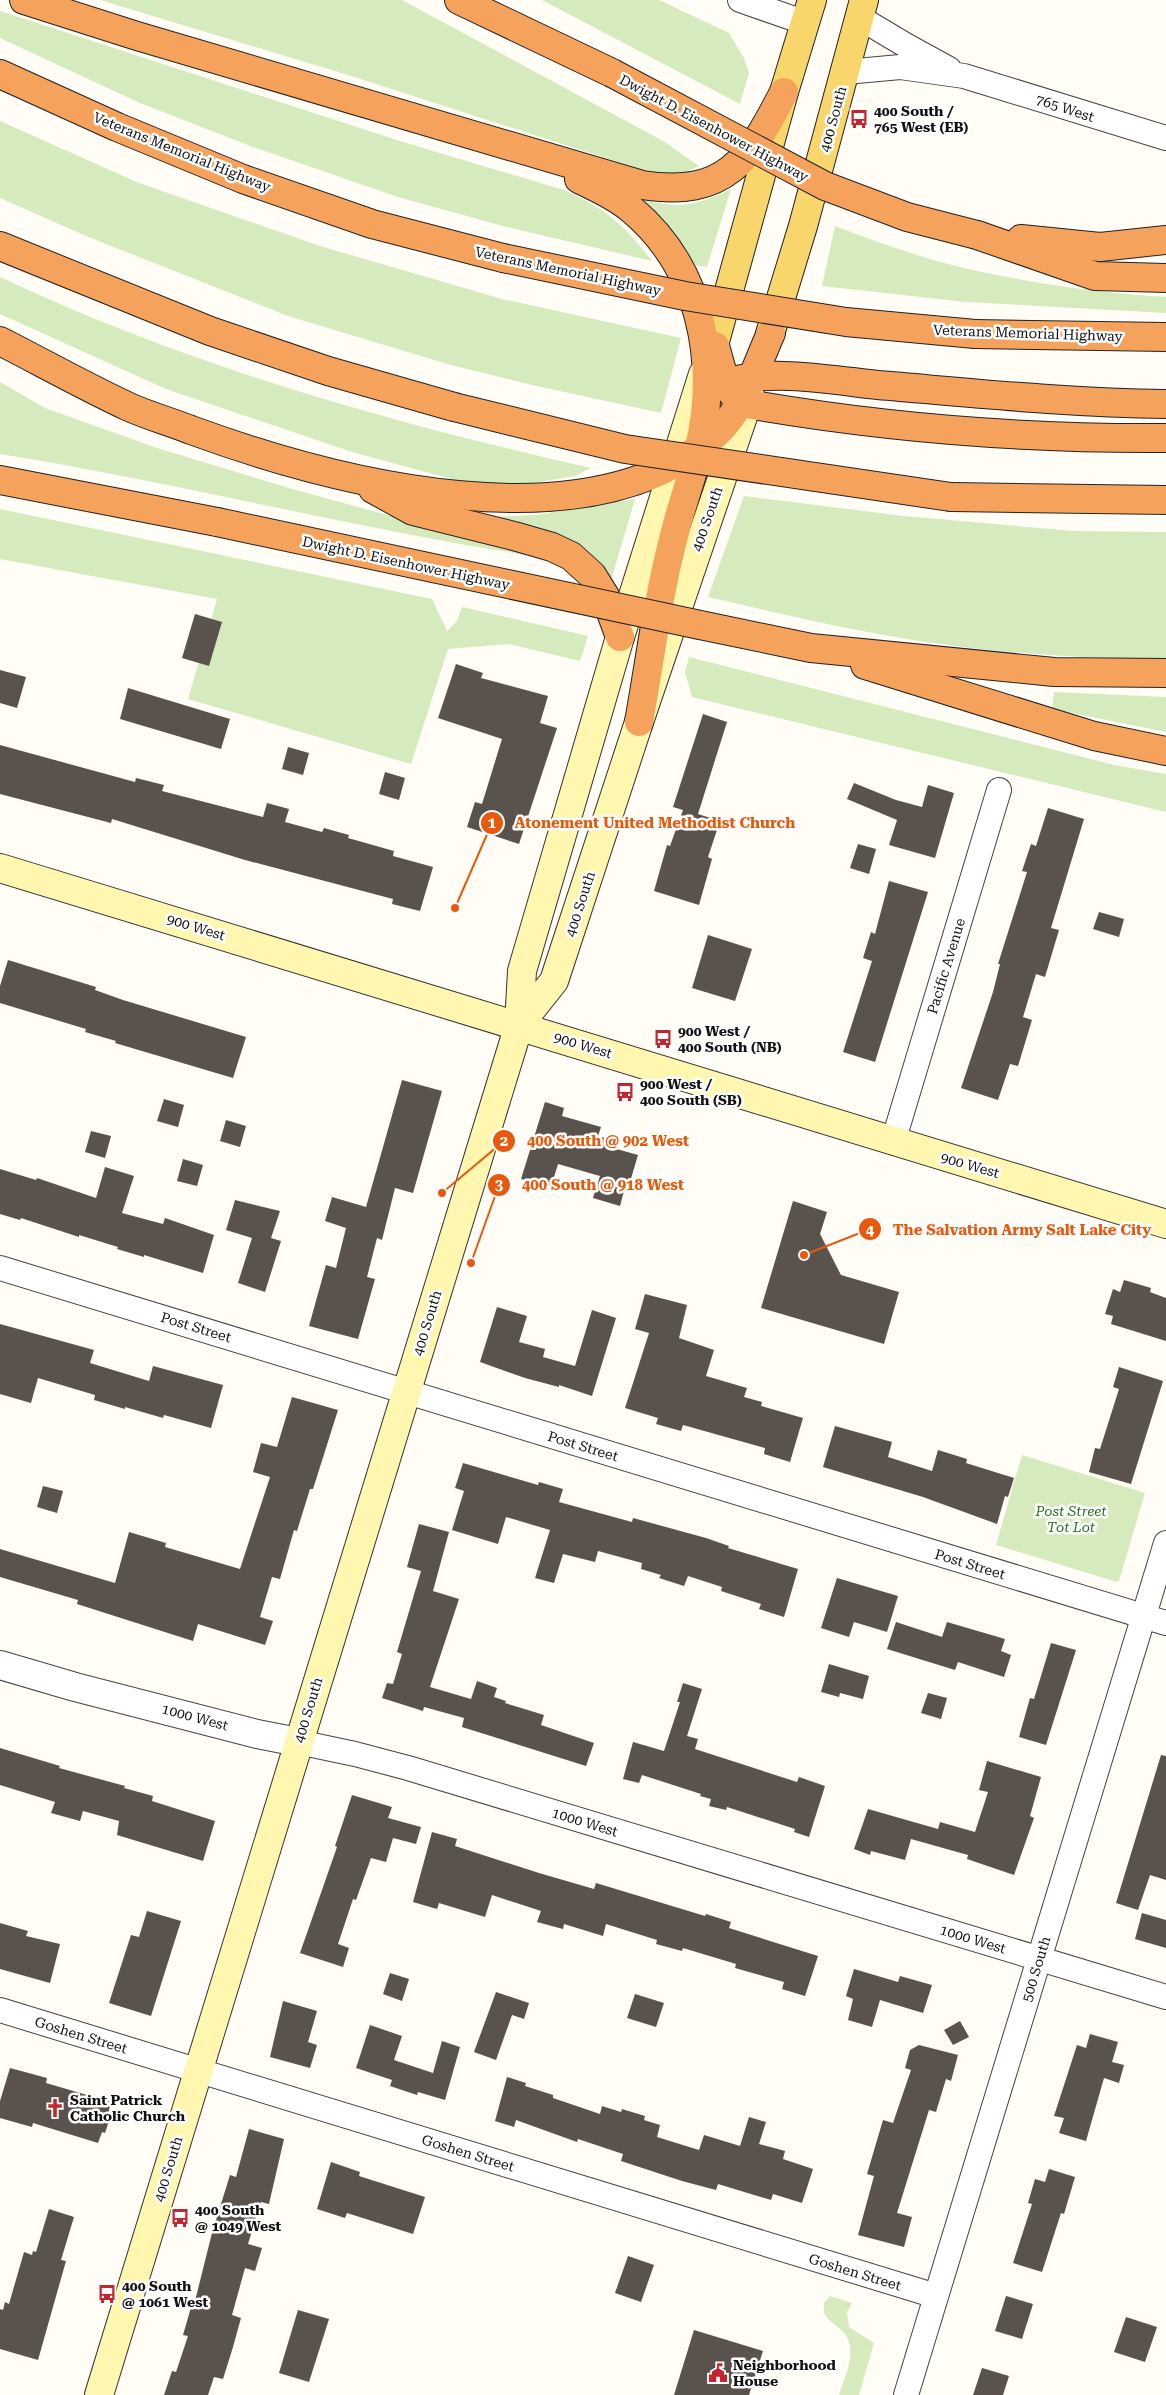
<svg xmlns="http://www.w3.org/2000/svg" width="1166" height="2395" font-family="'Roboto Serif',serif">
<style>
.green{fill:#d5ebbd}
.building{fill:#5a524d}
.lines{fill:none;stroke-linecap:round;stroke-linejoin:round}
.minor-casing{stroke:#444;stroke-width:26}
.tertiary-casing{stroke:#444;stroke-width:30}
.secondary-casing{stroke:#333;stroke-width:30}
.primary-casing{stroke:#222;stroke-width:30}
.motorway-casing{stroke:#222;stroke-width:30}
.minor{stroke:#fff;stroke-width:24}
.tertiary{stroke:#fff;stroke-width:28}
.secondary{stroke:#fff6b0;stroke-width:28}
.primary{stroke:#f9d66b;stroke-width:28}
.motorway{stroke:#f5a25d;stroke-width:28}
.motorway-bridge-casing{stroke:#222;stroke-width:30;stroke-linecap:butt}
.motorway-bridge{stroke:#f5a25d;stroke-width:28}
.labels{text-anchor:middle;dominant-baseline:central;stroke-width:5;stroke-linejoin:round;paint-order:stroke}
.street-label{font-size:14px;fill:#111;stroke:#fff}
.poi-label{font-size:14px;font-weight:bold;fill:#111;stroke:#fff;text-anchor:start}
.park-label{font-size:14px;font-style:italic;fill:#2f6b1f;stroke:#fff}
.leader{fill:none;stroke:#e8590c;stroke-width:2}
.callout-dot{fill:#e8590c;stroke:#fff;stroke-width:2}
.mark-label{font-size:15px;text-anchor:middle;font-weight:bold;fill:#fff}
.callout-label{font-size:15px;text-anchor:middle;font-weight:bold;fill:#e8590c;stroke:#fff;stroke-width:5;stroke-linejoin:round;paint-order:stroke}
</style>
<rect width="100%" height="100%" fill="#fffdf5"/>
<g class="green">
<path d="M100,0h302l261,141 36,25c-21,11 -39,7 -62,2l-289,-93z"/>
<polygon points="542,0 659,0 729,33 744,58 749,73 740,104"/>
<path d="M0,11l403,131 161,48c39,17 62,36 88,71l-149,-35 -105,-29 -145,-50 -113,-44 -140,-65z"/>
<polygon points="0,121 139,183 320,246 502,299 681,338 661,413 532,385 451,365 288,316 86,236 0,198"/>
<path d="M731,189l-24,78 -21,-3 -58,-68c45,12 60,14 103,-7z"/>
<path d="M835,226c45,17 91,34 138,44 63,14 129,23 193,27v16l-200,-11 -144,-16z"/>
<path d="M0,277c186,88 391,146 591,191l-16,8 -53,9 -56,-2 -114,-31 -186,-63 -166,-75z"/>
<path d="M0,382l45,26 112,40 132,40 251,69c-181,-27 -359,-74 -540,-103z"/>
<path d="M744,496l160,20 170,15 92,1v127c-100,0 -200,-8 -298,-27 -54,-10 -107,-23 -160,-35z"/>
<polygon points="635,499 612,577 604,575 489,517 536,515"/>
<polygon points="0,509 432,599 447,631 457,621 462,607 588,636 580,661 509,644 448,649 411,764 188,699 217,599 0,559"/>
<polygon points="689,657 1114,765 1166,774 1166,812 692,697 685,672"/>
<polygon points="1054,692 1166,697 1166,732 1052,709"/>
<polygon points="1022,1455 1145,1493 1119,1581 1117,1582 996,1545"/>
<path d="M830,2296l22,7 -5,9 2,15 25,16 -15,52h-20c6,-19 20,-46 4,-63 -6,-7 -15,-11 -19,-19v-10z"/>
</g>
<g class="building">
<polygon points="195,614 222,622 209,666 182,658"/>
<polygon points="456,664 483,673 481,678 548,696 540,723 557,728 519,844 467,827 475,802 482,804 502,739 438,718"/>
<polygon points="0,670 26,677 17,708 0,703"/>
<polygon points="128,688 230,719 221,749 120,719"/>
<polygon points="703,714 727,722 698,814 720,821 708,857 712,859 699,905 654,891 667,845 670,846 683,810 673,807"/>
<polygon points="0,745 135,782 136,778 164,785 162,791 263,817 267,803 289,809 285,822 322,832 324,828 349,835 348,838 394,851 393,856 433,867 420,911 392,904 393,899 245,860 112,819 111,823 0,794"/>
<polygon points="288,747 309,753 303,775 282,769"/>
<polygon points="385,772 405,778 399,800 379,794"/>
<polygon points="854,783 896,800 922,807 928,785 954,793 935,858 889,845 897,820 847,799"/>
<polygon points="1048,808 1084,819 1051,928 1059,930 1045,977 1036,974 1023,1017 1032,1020 1018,1066 1010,1064 998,1100 961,1088 993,992 1000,964 998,964 1027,872 1022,871 1031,844 1036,846"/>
<polygon points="858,844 876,849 869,874 850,868"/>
<polygon points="889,881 928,892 875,1062 843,1052 872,961 863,958 871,932 875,934"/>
<polygon points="1099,912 1124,919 1119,937 1093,929"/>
<polygon points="708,935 752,949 735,1001 692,988"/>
<polygon points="8,960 96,987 95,990 123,1000 246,1037 233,1078 115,1043 116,1041 85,1032 86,1029 0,1003 0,986"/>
<polygon points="402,1080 442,1091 413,1193 395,1188 382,1240 377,1238 367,1277 375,1279 358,1339 309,1326 326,1265 336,1268 346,1228 325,1221 332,1197 366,1207"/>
<polygon points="164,1099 184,1105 178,1127 157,1121"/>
<polygon points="545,1102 564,1108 562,1116 601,1127 598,1136 608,1139 606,1146 638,1155 627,1192 624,1191 620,1206 593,1198 600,1176 558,1164 551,1187 521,1179"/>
<polygon points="226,1120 246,1126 240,1147 220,1141"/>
<polygon points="91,1131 111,1136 105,1158 85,1152"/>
<polygon points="183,1159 203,1165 197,1186 177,1181"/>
<polygon points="105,1167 134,1176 122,1213 163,1224 165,1218 214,1235 203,1273 144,1255 144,1257 117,1249 118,1247 79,1235 79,1237 21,1218 20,1220 0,1214 0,1169 36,1180 37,1178 96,1198"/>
<polygon points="235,1200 280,1211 271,1238 281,1241 265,1292 238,1283 252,1238 226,1230"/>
<polygon points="793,1201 827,1212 820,1234 841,1275 899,1292 884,1344 761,1308"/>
<polygon points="1124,1280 1151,1288 1150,1292 1166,1298 1166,1341 1111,1324 1113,1316 1105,1314 1113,1289 1120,1292"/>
<polygon points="645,1294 687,1305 679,1338 714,1350 706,1376 747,1388 744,1397 762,1402 761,1406 803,1418 790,1462 764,1454 765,1448 683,1425 681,1431 656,1424 658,1418 625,1408 649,1333 635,1329"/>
<polygon points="497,1307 527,1316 519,1342 545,1349 543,1357 575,1366 592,1310 616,1318 592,1396 559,1385 559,1387 525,1378 480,1362"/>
<polygon points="0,1324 94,1350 90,1363 149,1381 153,1366 223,1385 211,1428 164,1415 163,1418 125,1407 125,1409 94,1400 95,1395 38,1378 31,1403 0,1394"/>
<polygon points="1119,1367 1163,1381 1131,1484 1089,1472 1095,1448 1100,1449 1119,1389 1113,1387"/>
<polygon points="292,1397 338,1410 313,1489 310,1489 297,1531 294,1530 280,1579 272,1577 260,1617 273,1621 265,1645 198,1624 193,1641 77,1604 78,1600 0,1577 0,1549 115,1583 129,1532 166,1543 165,1547 240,1569 270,1477 253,1472 261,1443 277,1447"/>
<polygon points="835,1426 892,1442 888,1457 932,1471 938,1450 967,1459 966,1463 1014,1478 1008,1497 1005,1496 997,1524 923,1497 823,1467"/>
<polygon points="463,1463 538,1485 539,1482 563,1489 559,1502 632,1522 633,1518 706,1538 729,1546 728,1548 798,1569 784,1617 759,1609 761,1604 721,1591 722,1587 688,1576 684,1586 659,1578 661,1575 641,1569 642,1563 598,1551 595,1562 563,1554 554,1583 535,1578 550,1530 506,1517 498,1544 452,1530 464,1491 455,1488"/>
<polygon points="43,1486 63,1491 57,1513 37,1507"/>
<polygon points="419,1524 449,1532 433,1591 459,1599 430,1687 471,1699 477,1681 497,1688 494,1697 506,1701 505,1703 544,1715 541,1725 594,1743 586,1766 462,1727 464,1718 424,1707 423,1711 382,1698 387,1683 393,1684 402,1654 397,1652 421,1571 407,1567"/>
<polygon points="837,1578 898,1596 887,1632 854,1622 849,1637 821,1628"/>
<polygon points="896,1622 942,1637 947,1622 1005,1639 1001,1651 1011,1655 1004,1677 958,1662 955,1670 887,1649"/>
<polygon points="1051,1643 1076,1650 1046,1745 1019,1737 1030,1698 1034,1699"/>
<polygon points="829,1664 869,1676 863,1699 840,1693 839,1697 821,1692"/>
<polygon points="683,1683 702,1689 687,1736 698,1739 695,1749 797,1782 799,1777 825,1786 809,1837 794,1832 795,1829 727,1807 726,1810 709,1806 711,1799 700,1796 701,1794 642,1775 639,1783 623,1779 633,1742 664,1751 680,1702 677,1702"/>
<polygon points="928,1693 947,1698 941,1719 921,1713"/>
<polygon points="0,1748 60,1766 59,1768 125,1786 124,1788 153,1796 152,1801 215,1821 203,1861 117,1835 119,1821 83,1811 80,1821 51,1813 55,1802 0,1785"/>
<polygon points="1161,1755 1166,1756 1166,1880 1150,1875 1138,1910 1116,1903"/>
<polygon points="987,1761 1041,1777 1030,1816 1034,1818 1014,1875 967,1859 968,1855 911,1839 905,1860 871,1851 870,1855 854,1849 868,1809 938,1829 940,1822 975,1832 988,1792 979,1790"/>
<polygon points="352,1795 392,1807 388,1818 421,1827 416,1844 393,1838 386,1862 371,1858 356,1900 353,1899 338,1944 349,1948 343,1967 300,1953 337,1847 335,1846"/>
<polygon points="432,1832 457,1839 455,1846 539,1873 594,1889 596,1883 705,1916 706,1914 731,1922 729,1928 818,1956 805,1996 782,1989 784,1982 735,1968 736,1964 683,1948 682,1951 656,1944 657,1940 606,1924 603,1936 564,1924 563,1929 537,1922 541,1911 492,1895 485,1917 439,1903 437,1909 413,1902"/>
<polygon points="147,1911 181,1921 151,2016 109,2003 131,1935 139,1937"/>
<polygon points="1142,1913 1166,1920 1166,1948 1135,1939"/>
<polygon points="0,1923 28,1931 26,1936 60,1944 50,1983 0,1969"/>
<polygon points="854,1969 898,1982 900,1976 932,1985 923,2013 880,2000 872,2027 848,2020 853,1999 846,1996"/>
<polygon points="390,1973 409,1979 402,2001 383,1994"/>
<polygon points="496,1992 529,2003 524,2019 512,2015 496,2060 474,2052"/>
<polygon points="635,1994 664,2003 656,2027 627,2018"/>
<polygon points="283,2001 317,2011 308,2042 317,2045 310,2068 270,2057"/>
<polygon points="960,2021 969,2037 953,2045 944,2030"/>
<polygon points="370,2025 402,2036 394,2060 433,2073 442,2041 460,2047 445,2100 418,2092 417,2095 390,2086 392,2080 356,2068"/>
<polygon points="1090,2034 1118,2042 1112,2062 1124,2065 1119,2083 1104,2078 1086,2141 1059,2133 1064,2118 1054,2116 1077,2045 1086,2048"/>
<polygon points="919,2045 958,2055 951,2081 946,2079 936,2112 929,2110 897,2213 912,2217 904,2247 858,2235 874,2176 867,2174 883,2120 893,2123 911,2070 905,2068 910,2050"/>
<polygon points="10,2068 47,2078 46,2083 111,2102 108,2114 111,2115 105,2133 102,2132 98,2143 33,2123 32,2127 0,2118 0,2101"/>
<polygon points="507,2077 526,2083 525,2086 553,2095 553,2098 600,2114 602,2106 621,2112 622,2109 645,2116 644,2120 660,2125 657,2137 699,2150 704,2135 740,2146 749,2117 766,2122 759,2144 785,2151 783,2159 813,2169 802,2203 773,2194 771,2200 718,2184 716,2190 682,2181 621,2161 623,2154 578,2139 577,2142 516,2120 514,2127 495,2121"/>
<polygon points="249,2129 284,2139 269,2204 261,2202 248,2244 262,2248 255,2271 245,2268 232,2315 241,2318 233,2347 223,2379 214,2377 208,2395 164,2395 172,2371 176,2372 188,2336 183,2335 192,2304 194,2305 212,2233 230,2175 236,2177"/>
<polygon points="331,2162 360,2172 359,2176 425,2197 413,2234 347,2213 345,2218 317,2209"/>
<polygon points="1049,2169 1075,2177 1064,2214 1061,2213 1042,2272 1013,2263 1032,2204 1028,2203 1035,2179 1045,2182"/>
<polygon points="49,2209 74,2217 61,2260 66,2261 38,2360 0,2349 0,2309 3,2310 5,2302 9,2304 24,2252 32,2255 33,2251 36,2252"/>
<polygon points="628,2256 654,2265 641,2302 615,2293"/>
<polygon points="1006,2296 1033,2304 1022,2339 995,2331"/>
<polygon points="298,2310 329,2319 309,2382 279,2373"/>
<polygon points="1126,2317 1157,2327 1145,2362 1114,2352"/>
<polygon points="694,2330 763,2351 749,2395 674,2395"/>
<polygon points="982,2368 1009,2376 1003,2395 973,2395"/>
</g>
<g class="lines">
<g class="minor-casing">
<g id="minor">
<polyline points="740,0 806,23"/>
<polyline points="860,18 907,46 949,69"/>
<polyline points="846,72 900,67 964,76 1166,138"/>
<polyline points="893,1142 999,790"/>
<polyline points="0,1268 1166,1623"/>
<polyline points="298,1742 355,1754 408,1768 1166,1997"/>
<polyline points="0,2010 936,2296"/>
<polyline points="906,2395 1166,1543"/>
</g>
</g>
<g class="tertiary-casing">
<polyline id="tertiary" points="0,1665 75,1687 257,1734 298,1742"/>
</g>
<g class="secondary-casing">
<g id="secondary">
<polyline points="0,868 1166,1224"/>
<polyline points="519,1025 554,981 639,722 750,396"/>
<polyline points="99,2395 519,1025 522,971 620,637 703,374"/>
</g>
</g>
<g class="primary-casing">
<g id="primary">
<polyline points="770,334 803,226 864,0"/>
<polyline points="714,345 784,92 812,0"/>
</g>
</g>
<g class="motorway-casing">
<g id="motorway">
<path d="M24,0l113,36 505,149c84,13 107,-25 142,-93"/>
<polyline points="459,0 612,73"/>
<polyline points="0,74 117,127 243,179 372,224 503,258"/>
<path d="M579,179c18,9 37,17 52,30 71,59 88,153 68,239 -7,30 -18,58 -25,88 -16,60 -24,125 -35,186"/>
<polyline points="977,235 1095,276 1166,278"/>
<polyline points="1021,239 1100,247 1166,240"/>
<polyline points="0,246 210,331 328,371 454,407"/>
<polyline points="975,334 1166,337"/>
<path d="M0,341c43,22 86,46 129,66 20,9 42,15 62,23 142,52 401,121 526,3 27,-25 39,-67 54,-100"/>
<path d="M715,346c7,22 9,49 32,58 138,24 279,35 419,34"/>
<path d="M734,381c37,-12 105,0 144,4 96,8 191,18 288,19"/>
<polyline points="0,480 217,522"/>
<polyline points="373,489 413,511 514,536 552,547 571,556 592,575 605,596 620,637"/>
<polyline points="951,497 1166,500"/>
<polyline points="700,625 811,648 1054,672 1166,673"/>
<polyline points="865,665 1094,736 1166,751"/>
</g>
</g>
<use href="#minor" class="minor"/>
<use href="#tertiary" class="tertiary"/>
<use href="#secondary" class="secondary"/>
<use href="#primary" class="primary"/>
<use href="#motorway" class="motorway"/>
<g class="motorway-bridge-casing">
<g id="motorway-bridge">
<polyline points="612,73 825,186 907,217 977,235"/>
<polyline points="503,258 685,296 846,322 975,334"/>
<polyline points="454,407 625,449 951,497"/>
<polyline points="217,522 700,625"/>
</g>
</g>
<use href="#motorway-bridge" class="motorway-bridge"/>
</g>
<defs>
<g id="bus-bare" transform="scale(1.5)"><path d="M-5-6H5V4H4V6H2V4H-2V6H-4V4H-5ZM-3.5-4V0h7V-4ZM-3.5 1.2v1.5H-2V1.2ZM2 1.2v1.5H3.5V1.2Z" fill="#c4262e" stroke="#fff" stroke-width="2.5" paint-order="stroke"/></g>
<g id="church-bare" transform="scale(1.5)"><path d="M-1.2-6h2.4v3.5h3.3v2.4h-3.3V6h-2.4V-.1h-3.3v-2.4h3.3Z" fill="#c4262e" stroke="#fff" stroke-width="2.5" paint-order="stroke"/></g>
<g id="civic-bare" transform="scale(1.5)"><path d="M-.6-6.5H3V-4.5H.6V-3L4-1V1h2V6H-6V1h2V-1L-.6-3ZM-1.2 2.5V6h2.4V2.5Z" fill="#c4262e" stroke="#fff" stroke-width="2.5" paint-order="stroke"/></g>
</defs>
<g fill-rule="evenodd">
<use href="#bus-bare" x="859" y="119"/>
<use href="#bus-bare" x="663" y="1039"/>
<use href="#bus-bare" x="625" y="1092"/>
<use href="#church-bare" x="55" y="2108"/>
<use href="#bus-bare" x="180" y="2218"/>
<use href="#bus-bare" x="107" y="2294"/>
<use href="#civic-bare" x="718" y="2373"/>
</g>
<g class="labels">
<g class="street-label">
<text transform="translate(1065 108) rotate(18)">765 West</text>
<text transform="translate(833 119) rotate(-75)">400 South</text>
<text transform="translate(714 128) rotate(28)">Dwight D. Eisenhower Highway</text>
<text transform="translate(182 152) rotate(22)">Veterans Memorial Highway</text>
<text transform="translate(568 271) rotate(12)">Veterans Memorial Highway</text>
<text transform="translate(1028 333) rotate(2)">Veterans Memorial Highway</text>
<text transform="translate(707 519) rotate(-71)">400 South</text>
<text transform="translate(406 563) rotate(12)">Dwight D. Eisenhower Highway</text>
<text transform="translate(580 904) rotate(-72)">400 South</text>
<text transform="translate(196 927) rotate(17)">900 West</text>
<text transform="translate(946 966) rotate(-73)">Pacific Avenue</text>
<text transform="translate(583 1045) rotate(17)">900 West</text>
<text transform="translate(970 1165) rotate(16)">900 West</text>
<text transform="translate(427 1323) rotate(-73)">400 South</text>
<text transform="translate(196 1327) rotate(17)">Post Street</text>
<text transform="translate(583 1446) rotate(17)">Post Street</text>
<text transform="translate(970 1564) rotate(17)">Post Street</text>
<text transform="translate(308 1710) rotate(-73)">400 South</text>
<text transform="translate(195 1717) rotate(15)">1000 West</text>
<text transform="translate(585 1822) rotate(17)">1000 West</text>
<text transform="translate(973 1939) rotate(17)">1000 West</text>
<text transform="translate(1036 1969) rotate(-73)">500 South</text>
<text transform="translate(81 2035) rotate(17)">Goshen Street</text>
<text transform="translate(468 2153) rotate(17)">Goshen Street</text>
<text transform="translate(168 2169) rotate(-73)">400 South</text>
<text transform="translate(855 2272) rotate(17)">Goshen Street</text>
</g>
<g class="poi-label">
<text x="874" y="111">400 South /<tspan x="874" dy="16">765 West (EB)</tspan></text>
<text x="678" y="1031">900 West /<tspan x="678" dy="16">400 South (NB)</tspan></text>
<text x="640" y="1084">900 West /<tspan x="640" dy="16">400 South (SB)</tspan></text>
<text x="70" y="2100">Saint Patrick<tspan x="70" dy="16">Catholic Church</tspan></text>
<text x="195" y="2210">400 South<tspan x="195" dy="16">@ 1049 West</tspan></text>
<text x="122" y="2286">400 South<tspan x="122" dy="16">@ 1061 West</tspan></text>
<text x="733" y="2365">Neighborhood<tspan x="733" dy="16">House</tspan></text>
</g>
<g class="park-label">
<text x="1071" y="1511">Post Street<tspan x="1071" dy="16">Tot Lot</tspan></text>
</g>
</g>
<path class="leader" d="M455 908L492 823M442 1193L504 1141M471 1263L499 1185M804 1255L870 1229"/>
<g class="callout-dot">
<circle cx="455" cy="908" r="5"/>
<circle cx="442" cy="1193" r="5"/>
<circle cx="471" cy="1263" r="5"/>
<circle cx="804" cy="1255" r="5"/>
<circle cx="492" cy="823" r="12"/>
<circle cx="504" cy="1141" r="12"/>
<circle cx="499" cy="1185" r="12"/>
<circle cx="870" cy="1229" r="12"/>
</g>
<g class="mark-label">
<text x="492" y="828">1</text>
<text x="504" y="1146">2</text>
<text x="499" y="1190">3</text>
<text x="870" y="1235">4</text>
</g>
<g class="callout-label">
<text x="655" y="828">Atonement United Methodist Church</text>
<text x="608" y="1146">400 South @ 902 West</text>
<text x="603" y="1190">400 South @ 918 West</text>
<text x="1022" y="1235">The Salvation Army Salt Lake City</text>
</g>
</svg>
